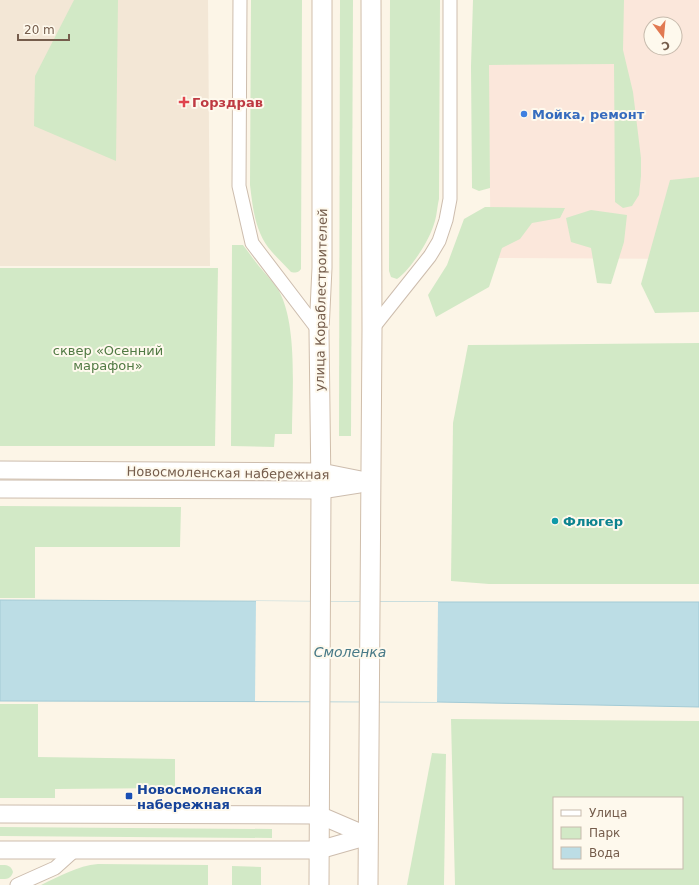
<svg xmlns="http://www.w3.org/2000/svg" width="699" height="885" font-family="'DejaVu Sans',sans-serif">
<style>
.residential{fill:#f3e7d6}
.commercial{fill:#fbe7db;fill-rule:evenodd}
.green{fill:#d2e9c6;fill-rule:evenodd}
.water{fill:#bcdde5;stroke:#a3cbd6}
.pier{fill:#fcf5e7}
.lines{fill:none;stroke-linecap:round;stroke-linejoin:round}
.minor-casing{stroke:#cdbdae;stroke-width:15}
.tertiary-casing{stroke:#cdbdae;stroke-width:19}
.secondary-casing{stroke:#d0beab;stroke-width:21}
.minor{stroke:#fff;stroke-width:13}
.tertiary{stroke:#fff;stroke-width:17}
.secondary{stroke:#fff;stroke-width:19}
.health-dot{fill:#e0444e;stroke:#fef9ed;stroke-width:1.5}
.shop-dot{fill:#3f7fe0;stroke:#fef9ed;stroke-width:1.5}
.culture-dot{fill:#0f9aa8;stroke:#fef9ed;stroke-width:1.5}
.transit-dot{fill:#1a4fb4;stroke:#fef9ed;stroke-width:1.5}
.labels{text-anchor:middle;dominant-baseline:central;stroke-width:4;stroke-linejoin:round;paint-order:stroke}
.health-label{font-size:13px;font-weight:bold;fill:#be3a42;stroke:#fef9ed;text-anchor:start}
.shop-label{font-size:13px;font-weight:bold;fill:#366cbe;stroke:#fef9ed;text-anchor:start}
.street-label{font-size:13px;fill:#755d4c;stroke:#fef9ed}
.park-label{font-size:13px;fill:#517a44;stroke:#fef9ed}
.culture-label{font-size:13px;font-weight:bold;fill:#0d838f;stroke:#fef9ed;text-anchor:start}
.transit-label{font-size:13px;font-weight:bold;fill:#164399;stroke:#fef9ed;text-anchor:start}
.water-label{font-size:14px;font-style:italic;fill:#477987;stroke:#fef9ed}
</style>
<rect width="100%" height="100%" fill="#fcf5e7"/>
<polygon class="residential" points="0,0 208,0 210,266 0,266"/>
<path class="commercial" d="M487,0h212v259l-208,-1zM651,24h24v24h-24z"/>
<g class="green">
<polygon points="74,0 118,0 116,161 34,126 35,76"/>
<path d="M251,0h51l-1,269c-3,4 -5,4 -10,3 -6,-7 -13,-13 -19,-20 -17,-19 -19,-43 -22,-67z"/>
<polygon points="340,0 353,0 351,436 339,436"/>
<path d="M390,0h50l-1,199c-2,8 -2,17 -5,25 -5,17 -23,45 -37,55l-6,-2 -2,-6z"/>
<polygon points="473,0 624,0 623,50 633,92 641,158 641,176 639,195 632,206 623,208 615,202 614,64 489,65 490,188 479,191 472,188 471,66"/>
<polygon points="699,177 699,312 655,313 641,284 670,180"/>
<polygon points="485,207 565,208 560,218 532,223 520,239 502,248 489,287 436,317 428,295 447,265 464,219"/>
<polygon points="591,210 627,215 624,242 611,284 597,283 591,248 571,242 566,218"/>
<path d="M232,245h11c7,9 13,18 21,27 5,6 11,12 15,19 19,35 13,103 13,143h-17l-1,13 -43,-1z"/>
<polygon points="0,268 218,268 215,446 0,446"/>
<polygon points="699,343 699,584 489,584 451,581 453,423 468,345"/>
<polygon points="0,506 181,507 180,547 35,547 35,598 0,598"/>
<polygon points="0,704 38,704 38,757 175,759 175,788 55,789 55,798 0,798"/>
<path d="M451,719l248,2v164h-244zM554,798h128v70h-128z"/>
<polygon points="432,753 446,754 444,885 407,885"/>
<polygon points="0,827 272,829 272,838 0,836"/>
<path d="M98,864l110,1v20h-167c19,-9 36,-19 57,-21z"/>
<path d="M0,865c7,0 11,0 13,7 -2,7 -6,7 -13,7z"/>
<polygon points="232,866 261,867 261,885 232,885"/>
</g>
<polygon class="water" points="0,600 438,602 699,602 699,707 437,702 0,701"/>
<polygon class="pier" points="256,601 438,602 437,702 255,701"/>
<g class="lines">
<g class="minor-casing">
<g id="minor">
<polyline points="240,0 239,186 252,243 319,331"/>
<polyline points="372,329 430,256 439,241 446,220 450,199 450,0"/>
<polyline points="17,885 55,868 75,850"/>
</g>
</g>
<g class="tertiary-casing">
<g id="tertiary">
<polyline points="0,470 321,472 371,482"/>
<polyline points="0,489 321,490 359,484"/>
<polyline points="0,814 319,815 368,836"/>
<polyline points="0,850 319,850 368,836"/>
</g>
</g>
<g class="secondary-casing">
<g id="secondary">
<polyline points="319,885 321,490 319,331 322,268 322,0"/>
<polyline points="368,885 372,329 371,0"/>
</g>
</g>
<use href="#minor" class="minor"/>
<use href="#tertiary" class="tertiary"/>
<use href="#secondary" class="secondary"/>
</g>
<path class="health-dot" d="M182 96h4v4h4v4h-4v4h-4v-4h-4v-4h4z"/>
<circle class="shop-dot" cx="524" cy="114" r="4"/>
<circle class="culture-dot" cx="555" cy="521" r="4"/>
<rect class="transit-dot" x="125" y="792" width="8" height="8" rx="2"/>
<g class="labels">
<g class="health-label">
<text x="192" y="102">Горздрав</text>
</g>
<g class="shop-label">
<text x="532" y="114">Мойка, ремонт</text>
</g>
<g class="street-label">
<text transform="translate(321 300) rotate(-89)">улица Кораблестроителей</text>
<text transform="translate(228 473) rotate(1)">Новосмоленская набережная</text>
</g>
<g class="park-label">
<text x="108" y="350">сквер «Осенний<tspan x="108" dy="15">марафон»</tspan></text>
</g>
<g class="culture-label">
<text x="563" y="521">Флюгер</text>
</g>
<g class="transit-label">
<text x="137" y="789">Новосмоленская<tspan x="137" dy="15">набережная</tspan></text>
</g>
<g class="water-label">
<text x="350" y="652">Смоленка</text>
</g>
</g>
<rect x="553" y="797" width="130" height="72" fill="#fef9ed" stroke="#c7bbad"/>
<rect x="561" y="810" width="20" height="6" fill="#ffffff" stroke="#c7bbad"/>
<text x="589" y="817" font-size="12" fill="#755d4c">Улица</text>
<rect x="561" y="827" width="20" height="12" fill="#d2e9c6" stroke="#c7bbad"/>
<text x="589" y="837" font-size="12" fill="#755d4c">Парк</text>
<rect x="561" y="847" width="20" height="12" fill="#bcdde5" stroke="#c7bbad"/>
<text x="589" y="857" font-size="12" fill="#755d4c">Вода</text>
<g transform="translate(663 36) rotate(164)"><circle r="19" fill="#fef9ed" stroke="#c7bbad"/>
<path d="M0-3L7 15L0 10L-7 15Z" fill="#e17951"/>
<text y="-6" font-size="11" font-weight="bold" text-anchor="middle" fill="#755d4c">С</text>
</g>
<path d="M18 34v6h51v-6" fill="none" stroke="#755d4c" stroke-width="2"/>
<text x="24" y="34" font-size="12" fill="#755d4c" stroke="#fef9ed" stroke-width="3" paint-order="stroke">20 m</text>
</svg>
